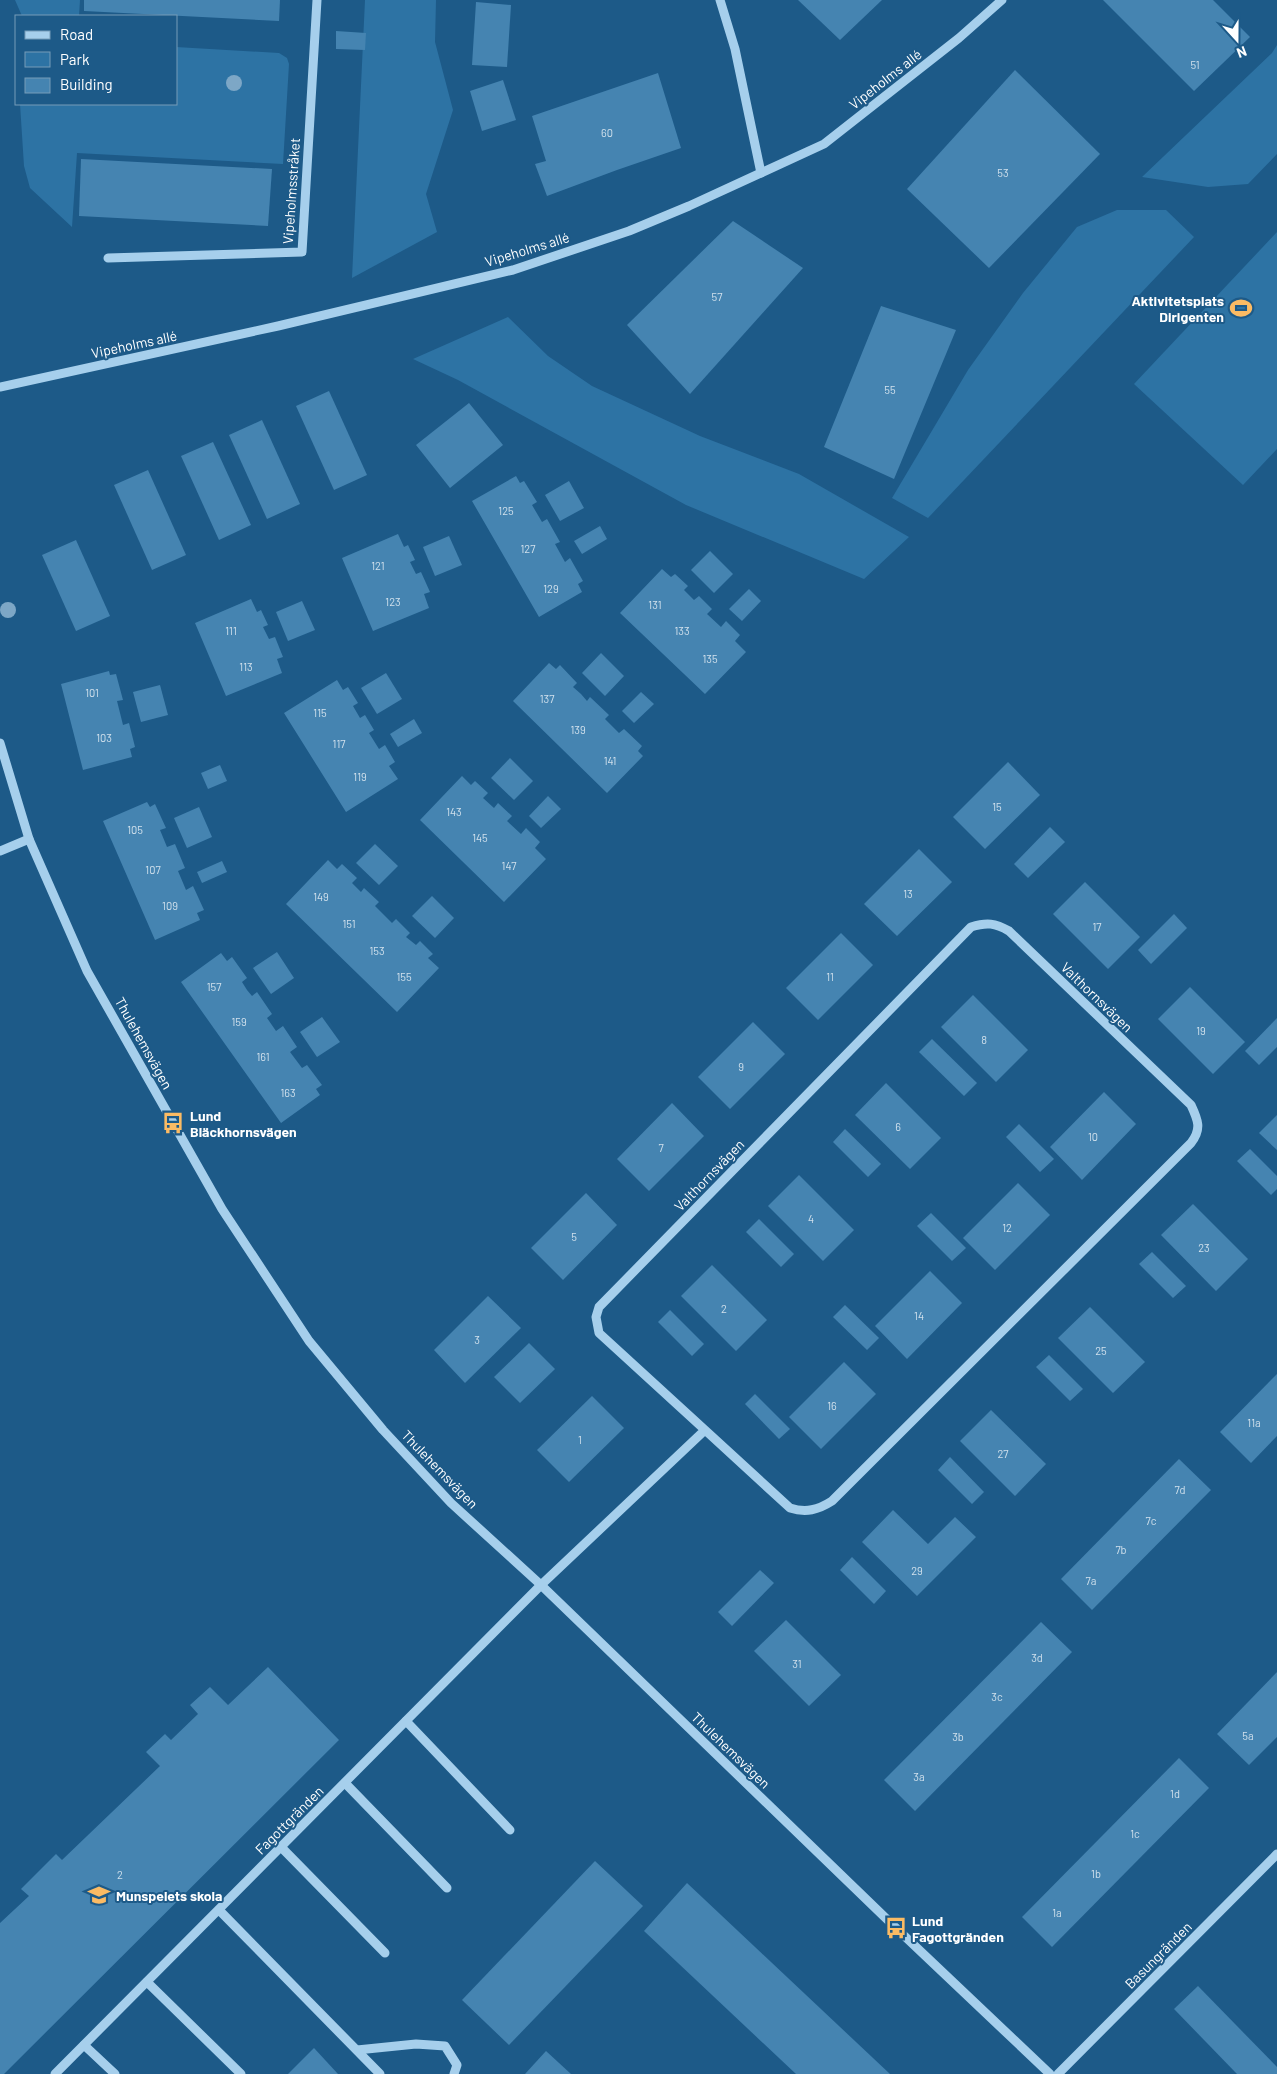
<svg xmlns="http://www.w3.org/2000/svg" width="1277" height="2074" font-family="Barlow,sans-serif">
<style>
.green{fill:#2d73a4}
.building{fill:#4584b1}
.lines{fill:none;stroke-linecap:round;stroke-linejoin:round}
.minor{stroke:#a6cfec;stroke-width:9}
.tree{fill:#7da7c6}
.labels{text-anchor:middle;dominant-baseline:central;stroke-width:4;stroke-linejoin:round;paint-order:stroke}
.number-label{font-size:11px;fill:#d0e0ec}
.street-label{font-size:14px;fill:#fff;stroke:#1d5a88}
.poi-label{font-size:14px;font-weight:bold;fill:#fff;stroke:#1d5a88;text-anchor:start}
</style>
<rect width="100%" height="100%" fill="#1d5a88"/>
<g class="green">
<polygon points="15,0 80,0 79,16 22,16"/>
<polygon points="365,0 436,0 435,42 453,110 426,194 437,232 352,278"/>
<polygon points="1277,45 1277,154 1248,184 1208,187 1142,177 1272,53"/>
<polygon points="176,47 279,53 287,58 289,64 283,164 77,153 72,227 30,188 24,166 20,104 176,104"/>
<polygon points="1117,210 1166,210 1194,237 928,518 892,498 968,370 1023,293 1077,227"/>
<polygon points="1277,232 1277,449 1243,485 1134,384"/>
<polygon points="508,317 548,356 592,386 700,436 799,474 909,537 864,579 686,505 458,380 413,359"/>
</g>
<g class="building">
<polygon points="84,0 280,0 279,21 84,11"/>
<polygon points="798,0 882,0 840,40"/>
<polygon points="1103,0 1213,0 1250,37 1194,91"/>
<polygon points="476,2 511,5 507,67 472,65"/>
<polygon points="336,31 366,33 365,50 336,49"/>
<polygon points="1015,70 1100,154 989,268 907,189"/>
<polygon points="658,73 681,148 617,170 547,196 535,164 546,161 532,116"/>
<polygon points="503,80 516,120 482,131 470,91"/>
<polygon points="81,159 272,169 268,226 79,216"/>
<polygon points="733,221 803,268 690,394 627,325"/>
<polygon points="881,306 956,330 894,479 824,447"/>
<polygon points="329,391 367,475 334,490 296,406"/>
<polygon points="469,403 503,445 450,488 416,445"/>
<polygon points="262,420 300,504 267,519 229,435"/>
<polygon points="213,442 251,525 219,540 181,456"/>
<polygon points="148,470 186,555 152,570 114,485"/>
<polygon points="516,476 520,483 524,481 537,502 532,505 542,522 547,519 560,542 555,544 565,562 570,558 583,581 578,584 582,592 539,617 472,501"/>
<polygon points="569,481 584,508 560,521 545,495"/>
<polygon points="600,526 607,539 582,554 574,541"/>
<polygon points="398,534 404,547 408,545 415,560 410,562 416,574 421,572 430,592 424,594 429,608 373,631 342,558"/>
<polygon points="449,536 462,565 435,576 423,547"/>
<polygon points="76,540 110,616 76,631 42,555"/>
<polygon points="710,551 733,574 714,593 691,570"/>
<polygon points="662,569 671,577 675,574 688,586 684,590 694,600 699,596 712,609 707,614 721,627 726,621 740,635 735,641 746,652 705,694 620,613"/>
<polygon points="749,589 761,601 742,621 729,609"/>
<polygon points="251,599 257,612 261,610 268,625 263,627 269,639 275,637 283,657 277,659 282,673 226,696 195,623"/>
<polygon points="302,601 315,630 288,641 276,612"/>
<polygon points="601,653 624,676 605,696 582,673"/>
<polygon points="549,663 556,669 560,665 577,683 573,687 581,694 587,701 590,697 609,715 605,719 619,733 624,729 642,746 638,751 643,756 607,793 513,701"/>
<polygon points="109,671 110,675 116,674 123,700 117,701 123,725 129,723 135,747 130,749 132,757 83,770 61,684"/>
<polygon points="386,673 402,699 377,714 361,688"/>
<polygon points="337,680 343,690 348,687 358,703 353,706 360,718 365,715 374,730 369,733 379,749 385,745 395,762 389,766 398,779 346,812 284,713"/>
<polygon points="160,685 168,715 141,722 133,692"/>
<polygon points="641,692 654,704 634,723 622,711"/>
<polygon points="414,719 422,733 398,747 390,734"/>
<polygon points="510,758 533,781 514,800 491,778"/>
<polygon points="1008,762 1040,795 985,849 953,817"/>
<polygon points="220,765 227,781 208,789 201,773"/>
<polygon points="462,776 471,785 475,781 488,793 483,798 494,808 498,803 512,816 507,821 521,834 526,828 540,842 535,848 546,859 504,902 420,820"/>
<polygon points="548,796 561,809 541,828 529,816"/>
<polygon points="147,802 150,807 155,804 166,828 160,830 167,847 175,844 185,868 178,871 186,890 193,886 204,910 197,913 200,920 155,940 103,821"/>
<polygon points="199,807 212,837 187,848 174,818"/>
<polygon points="1050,827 1065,842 1028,878 1014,864"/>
<polygon points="375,844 398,866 379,885 356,863"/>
<polygon points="919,849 952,882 897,936 864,904"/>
<polygon points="328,860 337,869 342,864 357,878 352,883 361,892 364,888 379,902 375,906 392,923 396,919 410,933 406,937 416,945 420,941 433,954 428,958 439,968 397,1012 286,904"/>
<polygon points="222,861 227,872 202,883 197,872"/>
<polygon points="1085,882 1140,937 1108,969 1053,914"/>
<polygon points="432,896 454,918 435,938 412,916"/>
<polygon points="1174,914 1187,928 1151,964 1138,950"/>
<polygon points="841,933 873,965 818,1020 786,988"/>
<polygon points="277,952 294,978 271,994 253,968"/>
<polygon points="221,953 227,961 232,957 247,978 242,982 247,990 252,996 257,992 272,1014 267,1018 276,1031 283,1026 297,1047 290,1052 302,1068 307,1065 322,1085 316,1089 320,1095 281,1123 181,982"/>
<polygon points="1190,987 1245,1042 1213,1074 1158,1019"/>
<polygon points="973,995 1028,1050 996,1082 941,1027"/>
<polygon points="322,1017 340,1042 317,1057 300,1032"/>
<polygon points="1277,1018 1277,1047 1259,1065 1245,1051"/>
<polygon points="753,1022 785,1054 730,1109 698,1077"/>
<polygon points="932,1039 977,1083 964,1096 919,1052"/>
<polygon points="886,1083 941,1138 910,1169 855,1115"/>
<polygon points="1104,1092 1136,1124 1082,1180 1050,1147"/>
<polygon points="672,1103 704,1136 649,1191 617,1159"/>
<polygon points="1277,1115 1277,1150 1259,1133"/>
<polygon points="1019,1124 1054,1159 1040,1172 1006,1137"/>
<polygon points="845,1129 881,1164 868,1177 833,1142"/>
<polygon points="1250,1149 1277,1176 1277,1189 1271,1195 1237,1161"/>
<polygon points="799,1175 854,1230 823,1261 768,1206"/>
<polygon points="1018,1183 1050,1215 995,1270 963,1238"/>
<polygon points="586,1193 617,1225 563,1280 531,1248"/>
<polygon points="1193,1204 1248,1259 1216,1291 1161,1235"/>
<polygon points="931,1213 966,1248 952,1261 917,1226"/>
<polygon points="759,1219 794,1254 781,1267 746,1232"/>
<polygon points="1152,1252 1186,1286 1173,1298 1139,1264"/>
<polygon points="712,1265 767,1320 736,1351 681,1296"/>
<polygon points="930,1271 962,1303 907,1359 875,1326"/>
<polygon points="488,1296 521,1328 465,1383 434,1350"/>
<polygon points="845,1305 879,1338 867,1350 833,1317"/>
<polygon points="1090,1307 1145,1362 1113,1393 1058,1338"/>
<polygon points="670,1310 704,1344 692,1356 658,1322"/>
<polygon points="529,1343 555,1369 520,1403 494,1377"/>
<polygon points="1049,1355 1083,1389 1070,1401 1036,1367"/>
<polygon points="844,1362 876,1394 821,1449 789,1417"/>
<polygon points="1277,1374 1277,1436 1251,1463 1220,1432"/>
<polygon points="755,1394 790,1429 779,1439 745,1404"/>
<polygon points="592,1396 624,1428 569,1482 537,1450"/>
<polygon points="991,1410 1046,1464 1015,1496 960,1441"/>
<polygon points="950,1457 984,1492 972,1504 938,1470"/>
<polygon points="1179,1459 1211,1490 1092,1610 1061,1579"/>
<polygon points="893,1510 928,1544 955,1517 976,1537 917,1596 862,1542"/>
<polygon points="852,1557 886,1591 874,1604 840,1570"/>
<polygon points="760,1570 774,1583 732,1626 718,1612"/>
<polygon points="786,1620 841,1675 809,1706 754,1651"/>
<polygon points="1041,1622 1072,1652 915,1811 884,1780"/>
<polygon points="268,1667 339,1740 4,2074 0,2074 0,1923 29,1896 21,1889 56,1854 62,1860 160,1766 146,1752 165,1734 171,1740 198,1714 190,1705 210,1687 228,1705"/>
<polygon points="1277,1672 1277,1737 1249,1765 1217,1734"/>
<polygon points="1179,1758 1209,1788 1052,1947 1022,1917"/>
<polygon points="595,1861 643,1906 509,2045 462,2000"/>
<polygon points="687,1883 890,2074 796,2074 746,2027 644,1931"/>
<polygon points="1198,1986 1277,2067 1277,2074 1237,2074 1174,2009"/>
<polygon points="314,2048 338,2074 288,2074"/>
<polygon points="546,2051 571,2074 525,2074"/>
</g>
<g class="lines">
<g class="minor">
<polyline points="720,0 735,49 761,173"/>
<polyline points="108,258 302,252 317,0"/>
<polyline points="0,387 278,326 513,270 629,231 689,206 824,144 959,38 1002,0"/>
<polyline points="0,743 29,839 87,971 222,1209 309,1341 383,1430 451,1503 541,1585 896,1928 1050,2074"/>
<polyline points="0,851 29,839"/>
<polyline points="406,1721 510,1830"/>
<polyline points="345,1783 447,1888"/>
<polyline points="281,1847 385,1953"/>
<polyline points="219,1910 380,2074"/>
<polyline points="147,1982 241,2074"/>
<polyline points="84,2045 115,2074"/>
<polyline points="357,2050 416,2044 445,2046 457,2065 454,2074"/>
<path d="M55,2074l486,-489 164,-155 85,78c16,5 28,2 42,-7l359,-358c11,-14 7,-23 0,-38l-182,-174c-14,-8 -22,-9 -38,-4l-372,380 -3,10 3,16 106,97"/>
<polyline points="1058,2074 1277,1854"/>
</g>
</g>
<g class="tree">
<circle cx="234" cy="83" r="8"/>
<circle cx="8" cy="610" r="8"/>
</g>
<defs>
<g id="stadium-bare" transform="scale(1.725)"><path d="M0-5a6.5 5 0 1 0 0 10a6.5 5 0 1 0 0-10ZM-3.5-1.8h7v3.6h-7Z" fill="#fbbb64" stroke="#1d5a88" stroke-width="2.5" paint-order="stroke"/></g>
<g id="bus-bare" transform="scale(1.725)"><path d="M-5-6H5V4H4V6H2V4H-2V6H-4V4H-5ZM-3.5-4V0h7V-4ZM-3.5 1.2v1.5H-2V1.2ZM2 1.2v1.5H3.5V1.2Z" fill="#fbbb64" stroke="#1d5a88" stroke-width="2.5" paint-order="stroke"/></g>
<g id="school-bare" transform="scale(1.725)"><path d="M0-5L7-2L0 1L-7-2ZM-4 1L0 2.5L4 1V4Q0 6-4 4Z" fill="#fbbb64" stroke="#1d5a88" stroke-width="2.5" paint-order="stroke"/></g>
</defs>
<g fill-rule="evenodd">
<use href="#stadium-bare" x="1241" y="308"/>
<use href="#bus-bare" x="173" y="1123"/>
<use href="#school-bare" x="99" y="1895"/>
<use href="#bus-bare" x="896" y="1928"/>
</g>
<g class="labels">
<g class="number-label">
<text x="1195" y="64">51</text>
<text x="607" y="132">60</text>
<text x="1003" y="172">53</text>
<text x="717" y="296">57</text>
<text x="890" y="389">55</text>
<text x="506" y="510">125</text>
<text x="528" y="548">127</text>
<text x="378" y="565">121</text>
<text x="551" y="588">129</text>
<text x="393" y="601">123</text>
<text x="655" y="604">131</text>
<text x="231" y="630">111</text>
<text x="682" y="630">133</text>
<text x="710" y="658">135</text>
<text x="246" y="666">113</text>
<text x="92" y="692">101</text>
<text x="547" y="698">137</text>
<text x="320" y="712">115</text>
<text x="578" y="729">139</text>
<text x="104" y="737">103</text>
<text x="339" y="743">117</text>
<text x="610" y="760">141</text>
<text x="360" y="776">119</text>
<text x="997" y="806">15</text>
<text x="454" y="811">143</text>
<text x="135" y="829">105</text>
<text x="480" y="837">145</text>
<text x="509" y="865">147</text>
<text x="153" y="869">107</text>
<text x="908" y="893">13</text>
<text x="321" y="896">149</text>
<text x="170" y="905">109</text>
<text x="349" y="923">151</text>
<text x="1097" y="926">17</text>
<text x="377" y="950">153</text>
<text x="404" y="976">155</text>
<text x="830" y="976">11</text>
<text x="214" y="986">157</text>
<text x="239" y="1021">159</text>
<text x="1201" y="1030">19</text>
<text x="984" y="1039">8</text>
<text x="263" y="1056">161</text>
<text x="741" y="1066">9</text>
<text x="288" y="1092">163</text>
<text x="898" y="1126">6</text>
<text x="1093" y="1136">10</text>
<text x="661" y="1147">7</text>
<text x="811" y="1218">4</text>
<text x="1007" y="1227">12</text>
<text x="574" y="1236">5</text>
<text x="1204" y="1247">23</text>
<text x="724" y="1308">2</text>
<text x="919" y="1315">14</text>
<text x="477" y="1339">3</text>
<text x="1101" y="1350">25</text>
<text x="832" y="1405">16</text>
<text x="1254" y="1422">11a</text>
<text x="580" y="1439">1</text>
<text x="1003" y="1453">27</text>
<text x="1180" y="1489">7d</text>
<text x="1151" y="1520">7c</text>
<text x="1121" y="1549">7b</text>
<text x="917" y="1570">29</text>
<text x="1091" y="1580">7a</text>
<text x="1037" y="1657">3d</text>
<text x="797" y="1663">31</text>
<text x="997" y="1696">3c</text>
<text x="1248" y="1735">5a</text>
<text x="958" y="1736">3b</text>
<text x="919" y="1776">3a</text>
<text x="1175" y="1793">1d</text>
<text x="1135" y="1833">1c</text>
<text x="1096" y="1873">1b</text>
<text x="120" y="1874">2</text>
<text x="1057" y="1912">1a</text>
</g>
<g class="street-label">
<text transform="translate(885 79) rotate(-38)">Vipeholms allé</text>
<text transform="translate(291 191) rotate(-86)">Vipeholmsstråket</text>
<text transform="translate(527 249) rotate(-17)">Vipeholms allé</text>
<text transform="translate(134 344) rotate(-12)">Vipeholms allé</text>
<text transform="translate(1097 997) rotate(44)">Valthornsvägen</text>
<text transform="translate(144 1043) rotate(61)">Thulehemsvägen</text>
<text transform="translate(709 1175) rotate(-46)">Valthornsvägen</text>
<text transform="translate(440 1469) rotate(46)">Thulehemsvägen</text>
<text transform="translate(731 1750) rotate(44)">Thulehemsvägen</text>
<text transform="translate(289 1820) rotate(-45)">Fagottgränden</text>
<text transform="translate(1158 1955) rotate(-45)">Basungränden</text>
</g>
<g class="poi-label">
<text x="1224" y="300" text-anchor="end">Aktivitetsplats<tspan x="1224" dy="16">Dirigenten</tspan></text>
<text x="190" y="1115">Lund<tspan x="190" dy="16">Bläckhornsvägen</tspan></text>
<text x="116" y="1895">Munspelets skola</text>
<text x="912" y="1920">Lund<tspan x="912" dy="16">Fagottgränden</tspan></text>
</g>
</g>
<rect x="15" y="15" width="162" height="90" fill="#1d5a88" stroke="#779cb8"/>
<rect x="25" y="31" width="25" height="8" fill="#a6cfec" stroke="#779cb8"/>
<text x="60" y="40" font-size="15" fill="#ffffff">Road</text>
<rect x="25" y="52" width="25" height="15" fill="#2d73a4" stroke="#779cb8"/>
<text x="60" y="65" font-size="15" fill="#ffffff">Park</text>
<rect x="25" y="78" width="25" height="15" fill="#4584b1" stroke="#779cb8"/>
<text x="60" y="90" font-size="15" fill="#ffffff">Building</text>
<g transform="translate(1237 40) rotate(159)" stroke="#1d5a88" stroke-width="4" paint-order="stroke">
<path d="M0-4L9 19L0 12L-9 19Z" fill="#ffffff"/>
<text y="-8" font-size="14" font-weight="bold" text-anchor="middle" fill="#ffffff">N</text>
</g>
</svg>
